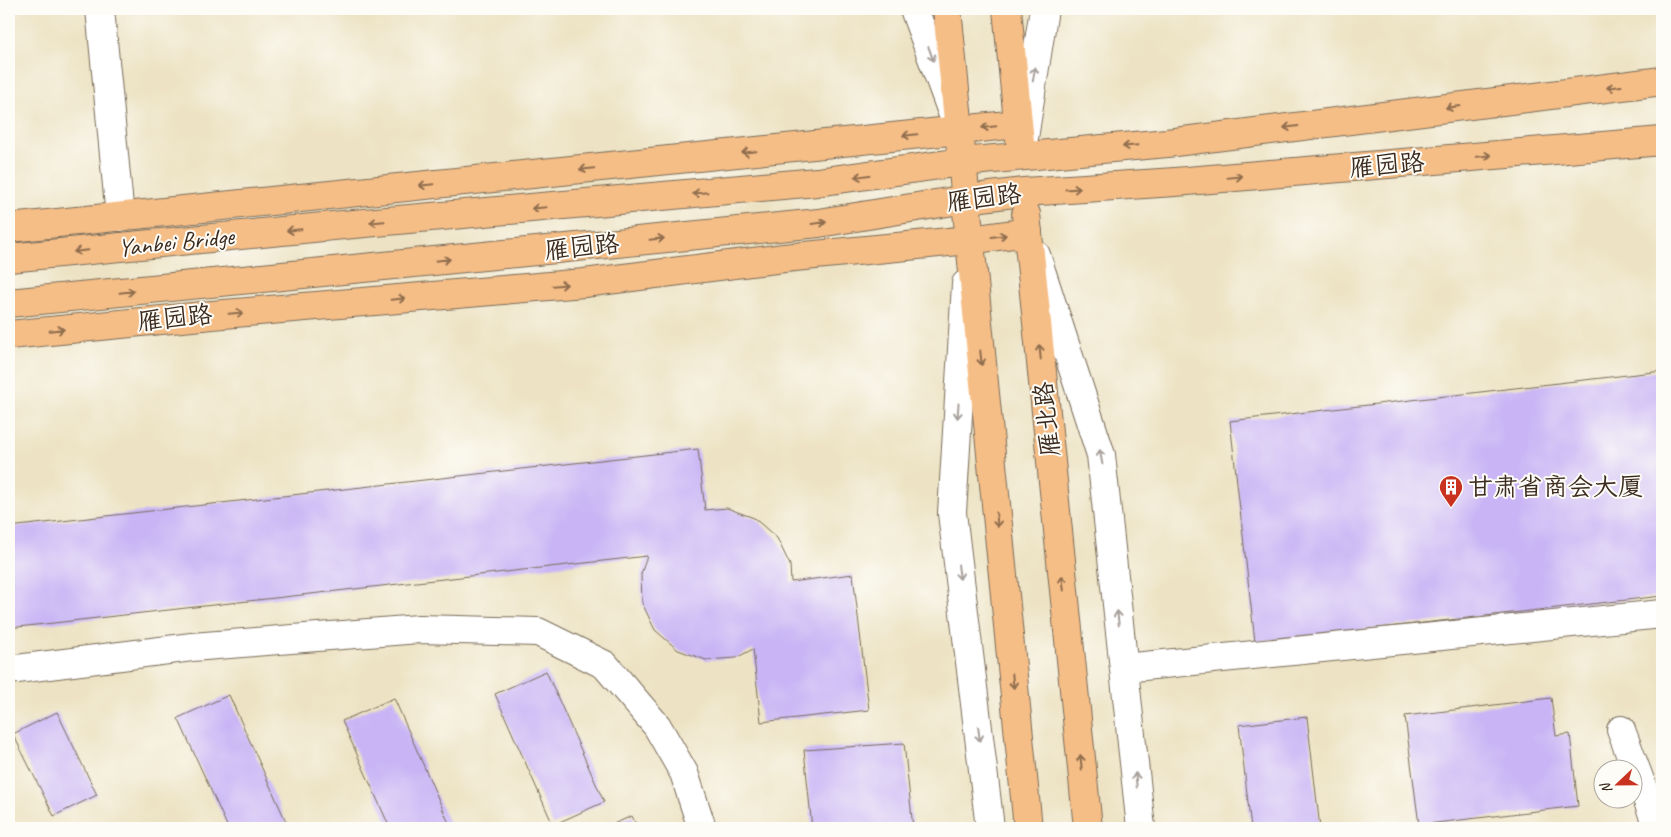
<svg xmlns="http://www.w3.org/2000/svg" width="1671" height="837" font-family="Caveat,'LXGW WenKai TC',sans-serif">
<style>
.building{fill:#c9b5f5}
.lines{fill:none;stroke-linecap:round;stroke-linejoin:round}
.minor-casing{stroke:#796b58;stroke-width:30}
.major-casing{stroke:#796b58;stroke-width:30}
.minor{stroke:#fff;stroke-width:28}
.major{stroke:#f6be87;stroke-width:28}
.oneway{stroke:#a79f9a}
.oneway2{stroke:#8f6d4d}
.labels{text-anchor:middle;dominant-baseline:central;stroke-width:4;stroke-linejoin:round;paint-order:stroke}
.street-label{font-size:25px;fill:#3b2a1e;stroke:#fdfcf7}
.poi-label{font-size:25px;fill:#3b2a1e;stroke:#fdfcf7;text-anchor:start}
</style>
<rect width="100%" height="100%" fill="#fdfcf7"/>
<filter id="ink" filterUnits="userSpaceOnUse"><feTurbulence type="fractalNoise" baseFrequency=".02" numOctaves="2"/><feDisplacementMap in="SourceGraphic" scale="10" xChannelSelector="R" yChannelSelector="G"/><feConvolveMatrix kernelMatrix="1 2 1 2 8 2 1 2 1" color-interpolation-filters="sRGB"/></filter>
<filter id="wash" filterUnits="userSpaceOnUse"><feTurbulence type="fractalNoise" baseFrequency=".0096" numOctaves="4" result="noise"/><feDisplacementMap in="SourceGraphic" scale="20" xChannelSelector="R" yChannelSelector="G"/><feGaussianBlur stdDeviation="1.12" result="paint"/><feColorMatrix in="noise" values="0 0 0 0 0 0 0 0 0 0 0 0 0 0 0 0 0 1.4 0 .05"/><feComposite in="paint" operator="in"/></filter>
<g filter="url(#wash)">
<rect width="100%" height="100%" fill="#ede3c4"/>
<g id="blocks">
<g class="building">
<polygon points="1662,371 1662,596 1255,642 1230,421"/>
<polygon points="698,449 705,510 727,508 754,518 777,538 790,565 791,582 853,574 869,710 761,722 753,649 736,658 706,660 678,650 655,630 642,603 641,574 647,556 9,628 9,527"/>
<polygon points="546,671 604,802 553,825 495,694"/>
<polygon points="229,695 289,828 228,828 178,718"/>
<polygon points="394,698 451,828 390,828 342,721"/>
<polygon points="1551,698 1556,736 1570,734 1578,806 1419,825 1405,716"/>
<polygon points="57,712 97,795 54,816 13,734"/>
<polygon points="1307,717 1320,828 1251,828 1239,725"/>
<polygon points="904,743 913,828 812,828 804,750"/>
<polygon points="632,816 638,828 604,828"/>
</g>
</g>
</g>
<g filter="url(#ink)">
<use href="#blocks" fill-opacity="0" stroke="#796b58" stroke-width="1"/>
<g class="lines">
<g class="minor-casing">
<g id="minor">
<polyline points="100,9 120,217"/>
<polyline points="914,9 953,115"/>
<polyline points="1024,138 1044,9"/>
<polyline points="1036,255 1101,455 1141,828"/>
<polyline points="966,284 952,513 990,828"/>
<polyline points="1124,668 1662,614"/>
<polyline points="9,670 192,647 419,629 538,632 605,665 657,726 684,773 702,828"/>
<polyline points="1621,730 1658,828"/>
</g>
</g>
<g class="major-casing">
<g id="major">
<polyline points="947,9 1028,828"/>
<polyline points="1007,9 1020,142"/>
<polyline points="1026,214 1088,828"/>
<polyline points="9,228 1018,124"/>
<polyline points="9,258 343,225 817,182 962,162 1167,143 1662,81"/>
<polyline points="9,303 819,223 966,199 1024,192 1175,182 1662,141"/>
<polyline points="9,335 212,315 584,283 784,258 969,240 1028,232"/>
</g>
</g>
<use href="#minor" class="minor"/>
<use href="#major" class="major"/>
</g>
<defs><path id="oneway-shaft" d="M-6 0H5M1.5-3L5.5 0L1.5 3" fill="none" stroke-width="1.6" stroke-linecap="round" stroke-linejoin="round" transform="scale(1.25)"/></defs>
<g class="oneway">
<use href="#oneway-shaft" transform="translate(931 54) rotate(70)"/>
<use href="#oneway-shaft" transform="translate(1034 74) rotate(-81)"/>
<use href="#oneway-shaft" transform="translate(958 411) rotate(94)"/>
<use href="#oneway-shaft" transform="translate(1101 457) rotate(-101)"/>
<use href="#oneway-shaft" transform="translate(959 572) rotate(83)"/>
<use href="#oneway-shaft" transform="translate(1118 618) rotate(-96)"/>
<use href="#oneway-shaft" transform="translate(979 734) rotate(83)"/>
<use href="#oneway-shaft" transform="translate(1136 780) rotate(-96)"/>
</g>
<g class="oneway2">
<use href="#oneway-shaft" transform="translate(1614 87) rotate(173)"/>
<use href="#oneway-shaft" transform="translate(1453 107) rotate(173)"/>
<use href="#oneway-shaft" transform="translate(989 127) rotate(174)"/>
<use href="#oneway-shaft" transform="translate(1291 127) rotate(173)"/>
<use href="#oneway-shaft" transform="translate(910 135) rotate(174)"/>
<use href="#oneway-shaft" transform="translate(1130 146) rotate(175)"/>
<use href="#oneway-shaft" transform="translate(749 152) rotate(174)"/>
<use href="#oneway-shaft" transform="translate(1484 156) rotate(-5)"/>
<use href="#oneway-shaft" transform="translate(587 169) rotate(174)"/>
<use href="#oneway-shaft" transform="translate(862 176) rotate(172)"/>
<use href="#oneway-shaft" transform="translate(1235 177) rotate(-5)"/>
<use href="#oneway-shaft" transform="translate(426 185) rotate(174)"/>
<use href="#oneway-shaft" transform="translate(1073 189) rotate(-4)"/>
<use href="#oneway-shaft" transform="translate(700 193) rotate(175)"/>
<use href="#oneway-shaft" transform="translate(539 208) rotate(175)"/>
<use href="#oneway-shaft" transform="translate(377 222) rotate(175)"/>
<use href="#oneway-shaft" transform="translate(819 223) rotate(-7)"/>
<use href="#oneway-shaft" transform="translate(294 230) rotate(174)"/>
<use href="#oneway-shaft" transform="translate(999 236) rotate(-8)"/>
<use href="#oneway-shaft" transform="translate(657 239) rotate(-6)"/>
<use href="#oneway-shaft" transform="translate(81 251) rotate(174)"/>
<use href="#oneway-shaft" transform="translate(443 260) rotate(-6)"/>
<use href="#oneway-shaft" transform="translate(560 285) rotate(-5)"/>
<use href="#oneway-shaft" transform="translate(127 292) rotate(-6)"/>
<use href="#oneway-shaft" transform="translate(398 299) rotate(-5)"/>
<use href="#oneway-shaft" transform="translate(236 313) rotate(-5)"/>
<use href="#oneway-shaft" transform="translate(57 330) rotate(-6)"/>
<use href="#oneway-shaft" transform="translate(1040 352) rotate(-96)"/>
<use href="#oneway-shaft" transform="translate(981 358) rotate(84)"/>
<use href="#oneway-shaft" transform="translate(997 520) rotate(84)"/>
<use href="#oneway-shaft" transform="translate(1063 583) rotate(-96)"/>
<use href="#oneway-shaft" transform="translate(1013 681) rotate(84)"/>
<use href="#oneway-shaft" transform="translate(1081 762) rotate(-96)"/>
</g>
</g>
<defs>
<g id="building-pin" transform="scale(1.25)"><path d="M0 17L-7.5 6A9.5 9.5 0 1 1 7.5 6Z" fill="#c8321e" stroke="#fdfcf7"/><path d="M-4-6H4V6H1V3H-1V6H-4ZM-2.5-4.3h1.7v1.8h-1.7ZM.8-4.3h1.7v1.8H.8ZM-2.5-1h1.7V.8h-1.7ZM.8-1h1.7V.8H.8Z" fill="#fff"/></g>
</defs>
<g fill-rule="evenodd">
<use href="#building-pin" x="1451" y="487"/>
</g>
<g class="labels">
<g class="street-label">
<text transform="translate(1387 165) rotate(-5)">雁园路</text>
<text transform="translate(984 198) rotate(-7)">雁园路</text>
<text transform="translate(176 242) rotate(-6)">Yanbei Bridge</text>
<text transform="translate(582 247) rotate(-6)">雁园路</text>
<text transform="translate(175 318) rotate(-6)">雁园路</text>
<text transform="translate(1047 419) rotate(-96)">雁北路</text>
</g>
<g class="poi-label">
<text x="1468" y="487">甘肃省商会大厦</text>
</g>
</g>
<rect width="1671" height="837" fill="none" stroke="#fdfcf7" stroke-width="30"/>
<g transform="translate(1618 784) rotate(248)"><circle r="24" fill="#fdfcf7" stroke="#afa8a0"/>
<path d="M0-4L9 19L0 12L-9 19Z" fill="#c8321e"/>
<text y="-8" font-size="14" font-weight="bold" text-anchor="middle" fill="#3b2a1e">N</text>
</g>
</svg>
